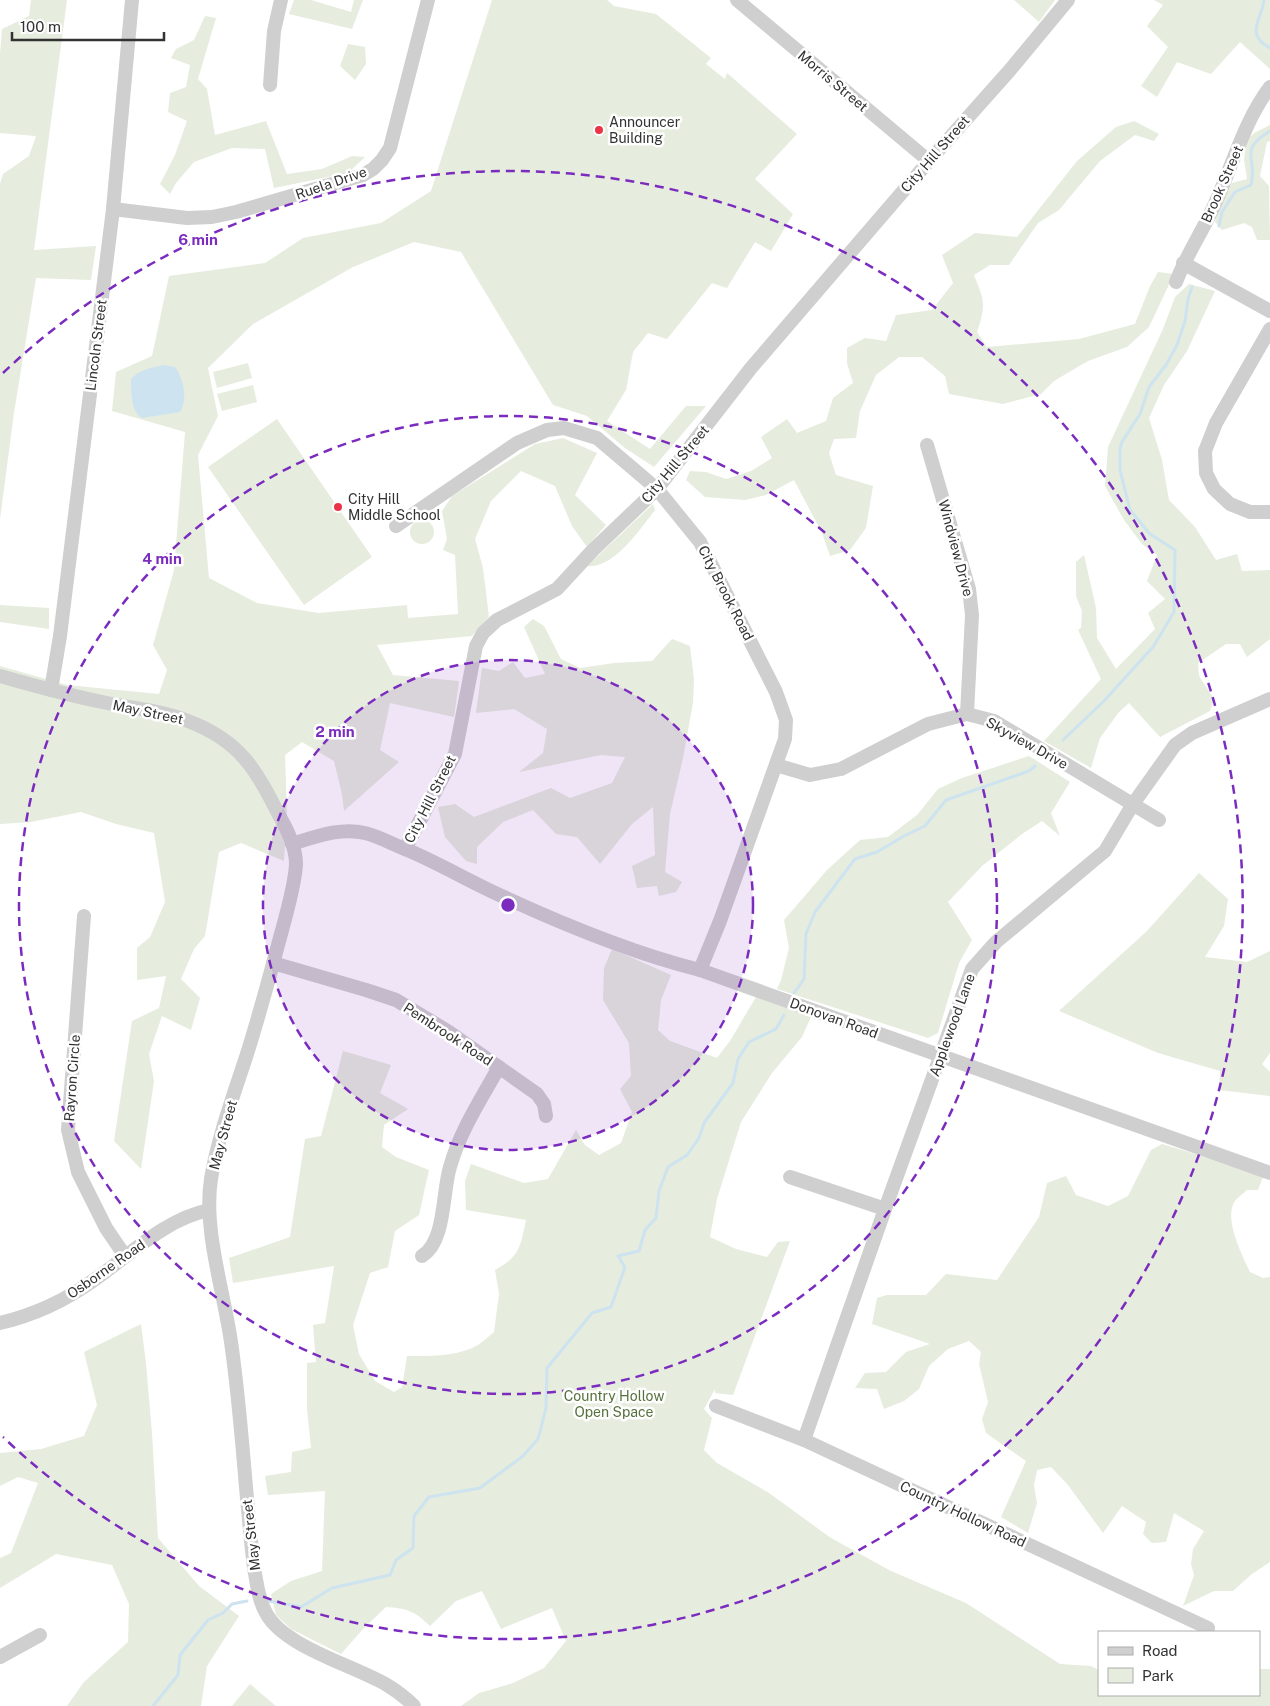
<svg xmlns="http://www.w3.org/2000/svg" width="1270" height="1706" font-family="'Public Sans',sans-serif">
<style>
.green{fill:#e6ecde}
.water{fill:#cde3ef}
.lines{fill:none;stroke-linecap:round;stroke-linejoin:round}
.stream{stroke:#cde3ef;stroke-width:3}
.minor{stroke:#cfcfcf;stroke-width:14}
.ring{fill:none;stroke:#7b2cbf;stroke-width:2.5;stroke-dasharray:9 6}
.poi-dot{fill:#eb3347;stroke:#fff;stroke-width:2}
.labels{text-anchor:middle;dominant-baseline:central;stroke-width:5;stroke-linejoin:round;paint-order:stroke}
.street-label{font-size:14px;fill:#323232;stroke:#fff}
.poi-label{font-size:14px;fill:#323232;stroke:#fff;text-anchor:start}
.park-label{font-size:14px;fill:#57713d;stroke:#fff}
.centre{fill:#7b2cbf;stroke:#fff;stroke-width:2.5}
.ring-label{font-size:15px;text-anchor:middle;font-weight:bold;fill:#7b2cbf;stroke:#fff;stroke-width:5;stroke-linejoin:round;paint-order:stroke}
</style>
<rect width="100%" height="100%" fill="#fff"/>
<g class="green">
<polygon points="31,0 67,0 34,250 96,246 91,280 36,278 14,413 0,519 0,184 3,174 29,156 36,136 0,133 0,54 2,29 29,16"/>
<polygon points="294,0 311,0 351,12 354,0 363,0 352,29 289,14"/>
<polygon points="492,0 607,0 614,6 656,14 711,58 706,64 725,79 727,73 797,134 755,179 793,214 771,251 755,242 727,288 712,283 667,339 648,333 633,352 626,390 607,421 650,449 686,406 706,406 654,467 625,448 587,416 553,405 461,252 414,242 353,267 253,324 208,368 218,416 198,455 209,578 257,603 319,613 407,605 408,618 458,614 455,555 443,550 447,539 442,511 452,496 535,444 563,438 597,453 575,495 606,525 587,547 572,526 555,486 521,471 491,501 475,539 483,568 489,617 472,636 377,645 393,675 459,681 454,717 390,703 380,750 399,762 344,811 342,794 334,761 302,742 285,755 287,811 284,861 241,843 219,852 205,936 194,949 181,979 200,998 191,1030 162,1016 149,1054 154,1081 141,1169 114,1141 132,1021 159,1008 166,976 137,980 137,948 150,937 165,902 154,833 116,824 81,812 31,822 0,824 0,666 67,685 159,694 167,670 153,645 174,570 185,432 112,411 116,372 152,356 169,276 265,263 303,238 381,223 431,191"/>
<polygon points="1014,0 1055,0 1039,22"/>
<polygon points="1154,0 1270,0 1270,69 1240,42 1211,74 1177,62 1157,97 1141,86 1168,47 1147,26 1163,5"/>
<polygon points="205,16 216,18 198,79 207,89 215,135 266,121 287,174 322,169 352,156 365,157 348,173 274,188 265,149 232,148 194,162 176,183 170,194 160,184 175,155 187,121 168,112 170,93 186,87 190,65 171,58 176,49 194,40"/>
<polygon points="348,44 365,47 366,64 355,80 340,66"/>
<path d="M1134,121l25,13 -5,7 -19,-6 -35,26 -41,49 -21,13 -29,42h-19l-16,10c11,27 12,30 3,57l10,15 92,-8 56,-15 15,-38 8,-14 16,2 -25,53 -22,20 -39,14 -34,20 -13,13 -38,10 -54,-10 -4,-18 -23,-19h-23l-23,18 -16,36 -4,27 -22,1 -5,14 7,22 37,11 -7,42 -16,22 -20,6 -8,-23 -28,-53 -28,15 -21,5 -40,-3 -19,-17 4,-9 16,1 20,7 25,-8 21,-13 -11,-21 26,-18 10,14 29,-12 7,-23 20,-15 -6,-20v-15l18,-10 21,3 10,-26 36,-5 21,-27 -11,-28 33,-22 42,4 60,-76 39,-34z"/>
<polygon points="1270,125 1270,141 1267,142 1260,176 1269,186 1270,240 1257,240 1252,227 1244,223 1222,230 1215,222 1219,208 1232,183 1247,179 1244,160 1246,140 1256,132"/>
<polygon points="1189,284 1215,291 1187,351 1164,385 1149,418 1162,460 1169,500 1195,527 1216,560 1237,554 1242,571 1270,570 1270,639 1247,657 1240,644 1226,644 1198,663 1199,676 1214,699 1210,711 1160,737 1129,703 1119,712 1100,738 1091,768 1044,741 1101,679 1078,630 1081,628 1082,611 1076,596 1076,562 1084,555 1096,608 1097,638 1116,669 1155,629 1148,613 1165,599 1147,581 1157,555 1142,544 1124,520 1105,486 1108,447 1163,329 1175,297"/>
<polygon points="248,363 252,378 217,388 213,372"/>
<polygon points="253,385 257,402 222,411 217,394"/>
<polygon points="277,419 372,557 304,605 208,467"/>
<path d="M653,504l2,6c-15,19 -41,59 -68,56z"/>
<circle cx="422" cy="532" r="12"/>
<polygon points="0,605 49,608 49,629 0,622"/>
<polygon points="533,619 544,626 561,659 580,668 614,663 652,661 672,639 690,646 694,679 693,703 683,758 670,814 665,872 682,882 676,892 659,896 657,886 637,888 632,866 655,855 653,807 632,824 600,864 577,837 556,834 533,810 503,822 477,847 477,864 466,861 445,837 438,807 455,804 474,817 551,788 570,798 612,783 625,757 601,755 519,772 543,753 547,729 514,709 476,713 482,668 499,671 513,662 525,678 545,674 524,627"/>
<polygon points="1029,756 1070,782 1051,813 1060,836 1042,821 1022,834 982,866 948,902 972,940 959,963 938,1033 928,1038 777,989 781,980 789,948 784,920 827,870 860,840 888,837 917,815 938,789 962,778"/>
<polygon points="1199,873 1228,899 1224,926 1205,957 1247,962 1270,951 1270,1053 1262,1064 1270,1072 1270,1096 1219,1090 1220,1071 1158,1053 1059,1011 1147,931"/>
<path d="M612,949l59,26 -10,25 -3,30 12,11 47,17 13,-17 26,-44 55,20 -9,20 -30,36 -31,49 -24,77 -7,38 26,12 31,8 11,-15 12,-1 -57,154 -18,-2v-4l-11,20 8,9 -8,32 13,13 52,30 62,45 60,33 75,32 94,61 31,2 8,4v25h160v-26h11v37h-809l18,-13 34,-10 31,-15 22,-27 -14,-33 -51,21 -19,-38 -26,10 -26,25c-14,-14 -23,-18 -44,-19l-23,22 -22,25 -50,-25 -15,-14 -5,-21 20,-13 31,-10 3,-80 -57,4 -3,-19 26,-4 1,-20 19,-4 -4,-40v-45l9,-1 -3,-37 12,-2 9,-57 -101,17 -4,-25 61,-21 15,-98 16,-3 22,-85 48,14 -11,28 28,16 -24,16 -2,22 14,10 33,13 -10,45 -24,16 -7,36 -18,6 -17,52 6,29 16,27 19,11 8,-5 5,-31c23,0 50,1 71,-11 6,-4 11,-9 16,-13l5,-38 -4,-24c25,-14 25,-22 31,-50l-60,-10 -1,-29 6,-17 53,19 24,-4 28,-49 9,15 14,10 22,-12 11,-31 -12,-23 11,-13 -2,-33 -26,-43 1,-32z"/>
<path d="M1162,1144l30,9 71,24 -5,13h-11c-3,3 -9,7 -12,11 -12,17 7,54 15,71l13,6 7,-1v285l-18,12 -19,17h-19l-31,15 11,-31 -3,-11 2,-15 11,-18 -30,-18 -8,29 -14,1 -9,-9 3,-12 -24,-16 -19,27 -35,-48 -17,-18 -14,3 -3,15 3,18 -9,30 -27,-16 25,-56 -40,-28 -4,-14 6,-17 -9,-38 2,-12 -12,-11 -21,8 -19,17 -10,23 -15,12 -20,8 -7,-20 -22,-1 10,-15 21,-1 20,-20 24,-8 -58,-20 5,-26 10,-3h39l20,-21 51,6 42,-63 8,-34 19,-7 10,19 32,11 20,-10 23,-46z"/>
<polygon points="141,1324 146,1363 152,1433 158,1538 199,1586 239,1616 207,1666 201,1706 67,1706 84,1682 128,1642 129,1604 112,1565 56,1554 0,1588 0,1558 11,1553 38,1483 18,1477 0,1486 0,1453 41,1449 84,1436 97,1405 84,1352"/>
<polygon points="250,1684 276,1706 232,1706"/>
</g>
<path class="water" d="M164,365l11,2c9,12 13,33 5,45l-38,6c-11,-6 -11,-26 -11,-39 9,-10 20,-11 33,-14z"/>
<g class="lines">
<g class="stream">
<path d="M1264,0c-2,19 -20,34 6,48"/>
<path d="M1219,226l3,-14 13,-20 16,-7c7,-28 -14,-34 19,-54"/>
<polyline points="1063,740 1103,702 1153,647 1174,612 1175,550 1150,534 1130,510 1120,470 1120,449 1122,442 1140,414 1149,387 1166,365 1177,345 1185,321 1188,299 1192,287"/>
<polyline points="794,993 804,979 806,934 815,912 855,859 877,852 904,836 925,826 946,800 1029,771 1035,766"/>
<polyline points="269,1601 301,1607 332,1588 390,1575 396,1560 413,1548 414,1516 429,1497 480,1488 523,1456 538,1439 546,1408 547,1368 592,1313 611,1307 625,1267 618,1256 639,1251 645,1230 656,1218 659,1191 668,1167 687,1155 699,1138 704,1123 733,1083 738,1059 749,1042 776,1029 784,1015"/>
<polyline points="153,1706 178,1675 180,1655 208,1620 223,1613 232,1604 247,1601"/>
</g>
<g class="minor">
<polyline points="737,0 929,161"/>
<polyline points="270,85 274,31 281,0"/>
<polyline points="113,209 187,218 212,217 236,212 363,175 373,169 382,160 390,148 428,0"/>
<polyline points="1183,263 1270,311"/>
<path d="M1176,282c11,-29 29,-54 41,-83 17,-38 28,-79 53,-112"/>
<polyline points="1270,329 1216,423 1205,451 1206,473 1214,489 1230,504 1250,512 1270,512"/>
<polyline points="927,445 969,589 972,615 967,714"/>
<polyline points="396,526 517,443 547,430 564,428 597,438 657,489 700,542 776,692 786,720 785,739 720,921 700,970"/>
<path d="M0,676c35,10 71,20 107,27 27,5 56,8 81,18 53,20 68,49 92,96 8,14 16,31 16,47 -1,23 -12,58 -18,81 -10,37 -20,75 -32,112 -13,40 -28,80 -35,122 -8,50 13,113 20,163 11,75 14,151 23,226 3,15 4,31 12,45 18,34 87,52 121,72 10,6 19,13 27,21"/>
<polyline points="51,690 60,636 113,209 132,0"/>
<polyline points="776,765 810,775 841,769 928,724 967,714 994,721 1159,820"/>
<path d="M292,844c23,-7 48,-17 73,-11 13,3 27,11 40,16l50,-95 21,-108 7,-13 14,-13 60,-31 36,-39 64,-61 94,-121 178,-207 81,-91 58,-70"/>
<path d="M405,849c34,14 65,33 99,48 63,29 128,56 196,73l570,203"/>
<polyline points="84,916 68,1130 78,1172 106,1228 125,1256"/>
<polyline points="273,963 366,990 396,1000 449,1032 537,1094 544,1104 546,1116"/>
<polyline points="790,1177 885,1209"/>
<path d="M422,1256c24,-15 20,-63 28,-89 10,-36 31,-68 49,-100"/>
<path d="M0,1323c34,-8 66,-23 94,-43 36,-25 71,-61 115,-70"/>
<polyline points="716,1406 804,1440 1208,1628"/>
<polyline points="804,1440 885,1209 972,969 996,942 1105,851 1133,804 1175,745 1192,733 1270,699"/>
<polyline points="0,1657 40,1635"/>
</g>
</g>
<circle cx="508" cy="905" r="245" fill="#7b2cbf" fill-opacity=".12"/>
<g class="ring">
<circle cx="508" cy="905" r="245"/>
<circle cx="508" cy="905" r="489"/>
<path d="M3 373A734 734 0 1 1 3 1437"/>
</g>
<g class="poi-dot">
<circle cx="599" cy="130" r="5"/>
<circle cx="338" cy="507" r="5"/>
</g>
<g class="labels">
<g class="street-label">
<text transform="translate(833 81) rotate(40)">Morris Street</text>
<text transform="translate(935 154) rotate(-49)">City Hill Street</text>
<text transform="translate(331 183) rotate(-19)">Ruela Drive</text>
<text transform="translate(1222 184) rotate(-66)">Brook Street</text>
<text transform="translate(96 345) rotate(-83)">Lincoln Street</text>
<text transform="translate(675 464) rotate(-50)">City Hill Street</text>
<text transform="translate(956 548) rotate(75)">Windview Drive</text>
<text transform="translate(726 593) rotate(63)">City Brook Road</text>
<text transform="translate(148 712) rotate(12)">May Street</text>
<text transform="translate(1027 743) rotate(29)">Skyview Drive</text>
<text transform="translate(430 799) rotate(-63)">City Hill Street</text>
<text transform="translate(834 1018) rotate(20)">Donovan Road</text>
<text transform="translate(952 1025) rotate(-70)">Applewood Lane</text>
<text transform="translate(448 1034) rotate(33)">Pembrook Road</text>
<text transform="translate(72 1078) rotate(-86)">Rayron Circle</text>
<text transform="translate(223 1135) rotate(-75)">May Street</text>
<text transform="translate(106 1269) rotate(-35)">Osborne Road</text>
<text transform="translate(963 1514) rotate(25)">Country Hollow Road</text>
<text transform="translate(251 1535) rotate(-97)">May Street</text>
</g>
<g class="poi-label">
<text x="609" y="122">Announcer<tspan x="609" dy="16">Building</tspan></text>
<text x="348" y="499">City Hill<tspan x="348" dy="16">Middle School</tspan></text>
</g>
<g class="park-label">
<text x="614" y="1396">Country Hollow<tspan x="614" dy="16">Open Space</tspan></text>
</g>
</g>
<circle cx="508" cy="905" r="8" class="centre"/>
<g class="ring-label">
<text x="198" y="245">6 min</text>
<text x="162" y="564">4 min</text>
<text x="335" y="737">2 min</text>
</g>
<rect x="1098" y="1631" width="162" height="65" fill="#ffffff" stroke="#adadad"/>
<rect x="1108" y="1647" width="25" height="8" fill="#cfcfcf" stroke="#adadad"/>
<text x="1142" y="1656" font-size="15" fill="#323232">Road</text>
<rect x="1108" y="1668" width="25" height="15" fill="#e6ecde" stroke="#adadad"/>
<text x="1142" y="1681" font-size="15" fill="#323232">Park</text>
<path d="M12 32v8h152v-8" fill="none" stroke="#323232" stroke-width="2.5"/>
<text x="20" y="32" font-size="15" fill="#323232" stroke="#ffffff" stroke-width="4" paint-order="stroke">100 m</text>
</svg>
